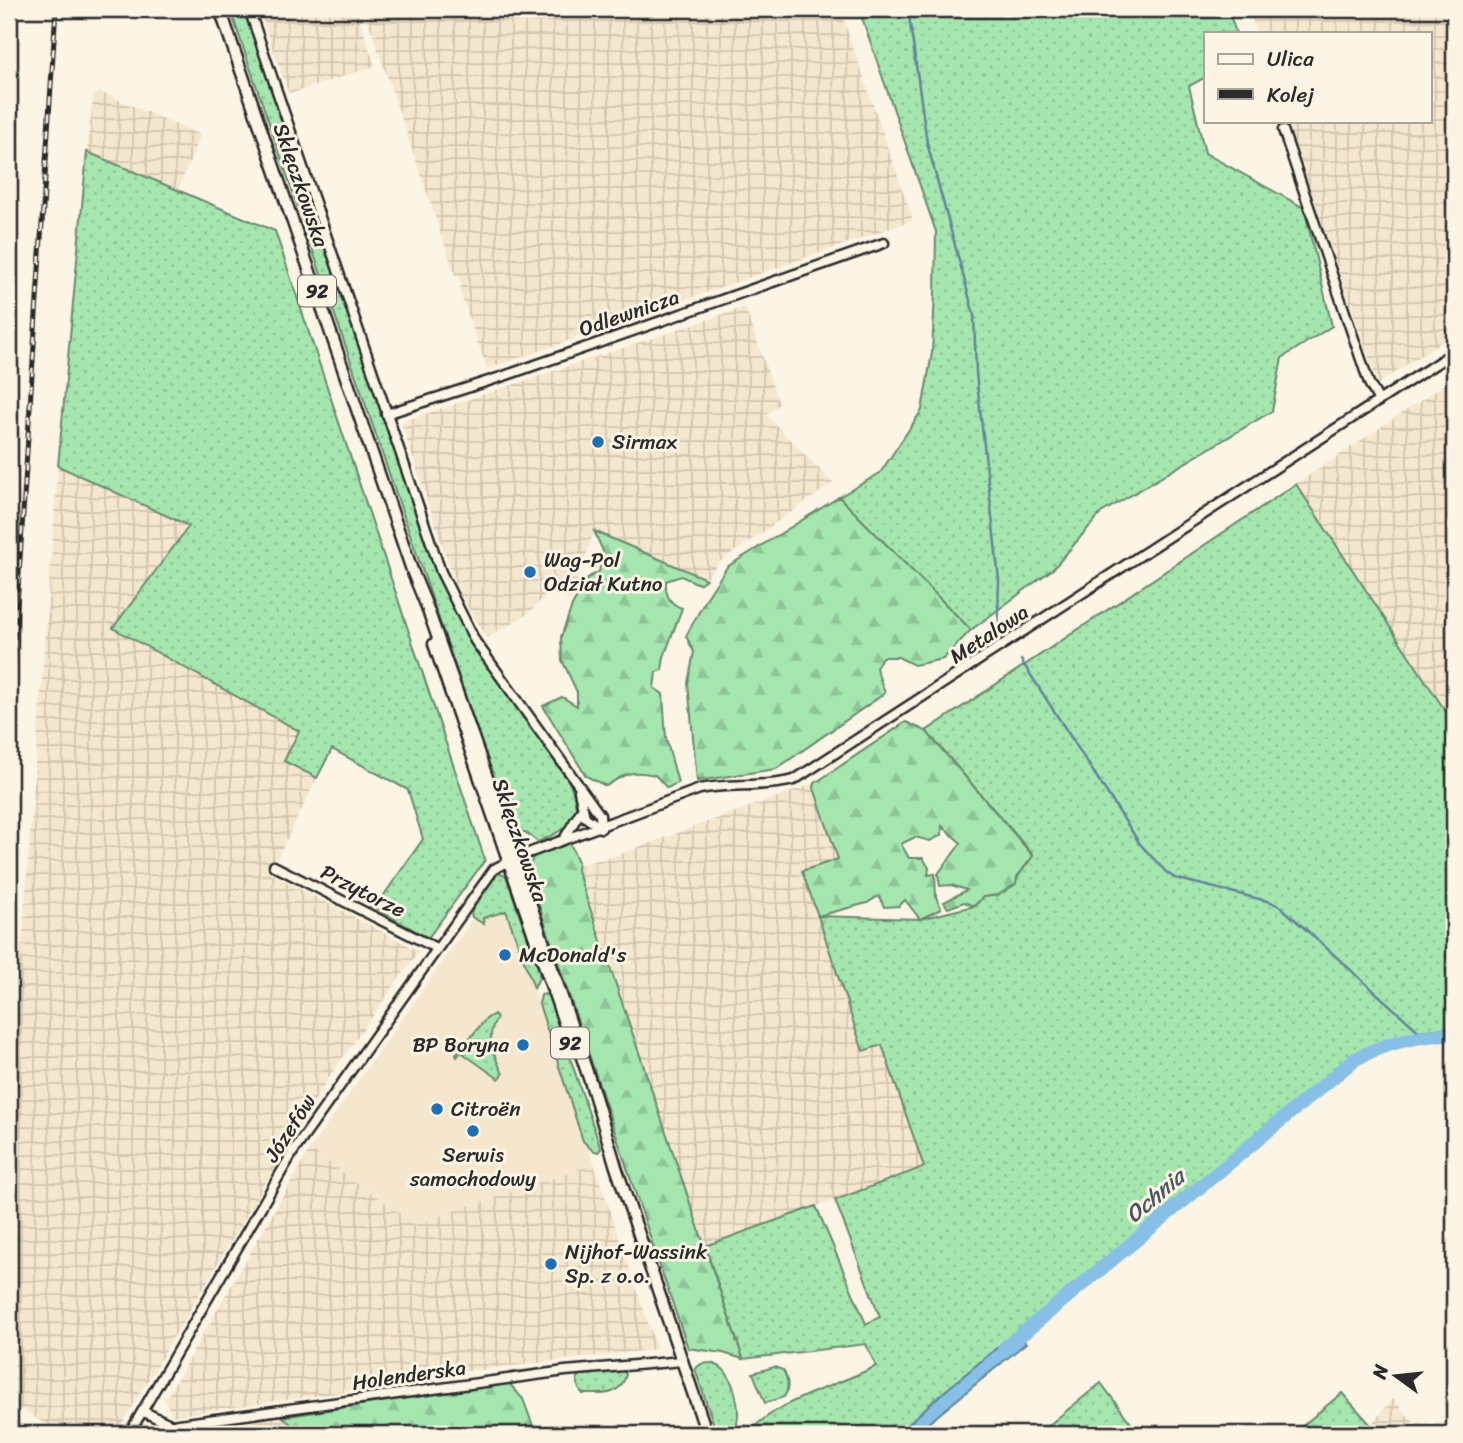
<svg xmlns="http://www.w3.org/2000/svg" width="1463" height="1443" font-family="Sriracha,sans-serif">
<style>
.built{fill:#f5e6ce}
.industrial{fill:url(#industrial-grid)}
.grass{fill:url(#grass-dots);stroke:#68886d;stroke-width:2}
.forest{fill:url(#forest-firs);stroke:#68886d;stroke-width:2}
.water{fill:#87bfe6;stroke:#62849b;stroke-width:2}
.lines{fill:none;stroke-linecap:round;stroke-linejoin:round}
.stream{stroke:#62849b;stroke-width:2.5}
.river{stroke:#87bfe6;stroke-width:14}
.minor-casing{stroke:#2b2b2b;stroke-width:13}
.major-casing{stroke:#2b2b2b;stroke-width:15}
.minor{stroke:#fcf5e5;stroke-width:8}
.major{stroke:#fcf5e5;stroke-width:10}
.rail-casing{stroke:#2b2b2b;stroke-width:5}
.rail{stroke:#fcf5e5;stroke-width:2.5;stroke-dasharray:8;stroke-linecap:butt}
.poi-dot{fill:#1f6fb2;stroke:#fcf5e5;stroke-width:2.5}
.labels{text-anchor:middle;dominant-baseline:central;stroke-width:6;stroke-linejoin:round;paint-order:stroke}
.shield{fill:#fcf5e5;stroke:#6a6863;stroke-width:2}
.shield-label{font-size:19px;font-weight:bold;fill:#2b2b2b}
.street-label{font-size:21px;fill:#2b2b2b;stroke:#fcf5e5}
.poi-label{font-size:21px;fill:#2b2b2b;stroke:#fcf5e5;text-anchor:start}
.water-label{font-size:23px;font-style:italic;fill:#475763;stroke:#fcf5e5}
</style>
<defs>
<pattern id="industrial-grid" width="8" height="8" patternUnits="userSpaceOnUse" patternTransform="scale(1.75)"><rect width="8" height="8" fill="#f5e6ce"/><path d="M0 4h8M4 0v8" fill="none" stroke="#d2c5b1"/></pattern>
<pattern id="grass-dots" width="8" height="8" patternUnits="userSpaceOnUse" patternTransform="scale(1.75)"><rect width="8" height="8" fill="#a5e6af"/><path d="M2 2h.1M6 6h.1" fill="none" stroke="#8ec597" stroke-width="1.8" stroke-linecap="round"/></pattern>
<pattern id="forest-firs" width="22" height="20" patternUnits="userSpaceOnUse" patternTransform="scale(1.75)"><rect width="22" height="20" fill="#a5e6af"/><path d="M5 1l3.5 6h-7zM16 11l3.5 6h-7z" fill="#8ec597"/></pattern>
</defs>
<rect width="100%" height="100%" fill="#fcf5e5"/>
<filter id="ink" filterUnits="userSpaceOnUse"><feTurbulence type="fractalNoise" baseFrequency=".0143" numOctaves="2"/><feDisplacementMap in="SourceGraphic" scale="14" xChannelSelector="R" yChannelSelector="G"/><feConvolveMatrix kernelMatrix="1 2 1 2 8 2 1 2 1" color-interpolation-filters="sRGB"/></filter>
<g filter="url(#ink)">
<polygon class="built" points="497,881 594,1164 415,1224 310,1149 495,887"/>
<g class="industrial">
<polygon points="258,9 356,9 375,66 289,94"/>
<polygon points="364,9 840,9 912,217 911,221 487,369 459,289 462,285 459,277 455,275"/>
<polygon points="1249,9 1454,9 1454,333 1378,384 1287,121 1430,121 1430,33 1257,33"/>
<polygon points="100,92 201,135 178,190 87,152 93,97"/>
<polygon points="745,307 779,404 766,415 833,483 718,563 706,579 594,531 571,600 548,593 528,614 487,638 458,592 401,422"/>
<polygon points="1454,378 1454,724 1296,484"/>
<polygon points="58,466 189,526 113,628 300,732 284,761 317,778 270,873 419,951 329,1077 116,1434 62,1434 9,1402 9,1113"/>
<polygon points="815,783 814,788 838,859 802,871 863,1051 882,1045 925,1168 705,1246 577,870 581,864 614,856"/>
<polygon points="310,1149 415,1224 594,1164 657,1349 384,1381 364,1389 172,1416 165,1400"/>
<polygon points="1393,1399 1424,1434 1363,1434"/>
<polygon points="283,1417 302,1434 188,1434 242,1423"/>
</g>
<g class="grass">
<path d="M230,9h15l193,565c34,76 82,138 130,206 18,36 3,48 -30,62l-13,-10h-13z"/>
<polygon points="859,9 1228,9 1236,33 1206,33 1206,77 1189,86 1205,153 1304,208 1332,326 1282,358 1272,411 1101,513 1054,568 971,630 839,497 880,473 922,410 932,353 935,292 936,232"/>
<polygon points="87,152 275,231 485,860 428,938 375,908 423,839 408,790 332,749 317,778 284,761 299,731 113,628 189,526 58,466"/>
<path d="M1296,484l158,240v303l-36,4 -1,5 -50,14 -19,9 -97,84 -77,59 -72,63 -32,22 -138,115 -34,32h-150c27,-34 90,-48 128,-68l-10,-22 -123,15 -38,-113 111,-40 50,118 14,-7 -45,-117 89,-33 -42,-122 -19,6 -45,-135 102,3 54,-13 9,-9 15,-2 19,-17 16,-23 -107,-124z"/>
<polygon points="498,873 506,876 539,970 539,978 534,988 506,911 483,918 484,924 472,917 471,912 493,875"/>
<polygon points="545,994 549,996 601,1149 598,1152 592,1150 583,1141 539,1004 541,995"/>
<path d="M494,1014l3,4c-13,19 -3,37 6,56l-4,5 -38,-27 -4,5 -1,-3 30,-35z"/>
<path d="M710,1363c5,1 11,3 15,8 11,15 19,48 7,63h-15l-22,-65 6,-5z"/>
<path d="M774,1367l9,3c5,9 7,18 1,27l-19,6 -12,-30z"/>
<path d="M623,1370l3,5c-6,22 -23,19 -43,19l-4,-5 -2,-10 5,-6z"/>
<polygon points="1101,1383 1139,1434 1038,1434"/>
<polygon points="1342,1393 1371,1425 1363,1434 1293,1434"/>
</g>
<g class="forest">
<polygon points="839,497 971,630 943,659 914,665 898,657 882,657 876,668 885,693 776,769 697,781 688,683 694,652 686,636 706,599 727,567"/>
<path d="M594,531l112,48 -7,5 -18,-8 -15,5c-1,12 3,23 16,27l-18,49 -2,13 -6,2 -2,16 9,6 3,44 12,45 -11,5 -12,-13c-25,-5 -29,-2 -49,11l-20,-10 -43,-70 19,-9 15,9v-14l-15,-32 -1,-23 11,-31 17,-29 10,-5 4,-21z"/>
<polygon points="906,722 926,731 1033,856 1017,877 1016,884 998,895 983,897 974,906 964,902 948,908 944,902 967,890 951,885 940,886 938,874 961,843 942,826 942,835 930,841 915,837 901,844 909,858 923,858 929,868 928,875 935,874 936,897 941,909 920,919 905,900 899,906 884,907 879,896 867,903 818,916 802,871 838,859 814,788 815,783"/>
<polygon points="570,843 578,862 577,870 743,1359 723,1353 688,1348 667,1287 528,873 533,857"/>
<polygon points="508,1382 523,1399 536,1434 302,1434 283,1417"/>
</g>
<polygon class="water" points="1015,1333 1026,1343 915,1434 898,1434 932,1402"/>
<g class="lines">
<g class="stream">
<polyline points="908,9 927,143 974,315 976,373 999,580 998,615 1000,628"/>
<polyline points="1021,660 1140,844 1167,873 1175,878 1271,902 1281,907 1425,1037"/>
</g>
<path class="river" d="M1004,1349l350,-289c30,-17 65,-25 100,-26"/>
<g class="minor-casing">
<g id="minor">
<polyline points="249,9 441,572 475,641 600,815 601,828"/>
<polyline points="1283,130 1369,383 1379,401"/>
<polyline points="386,414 504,376 884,243"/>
<polyline points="579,791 585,817 601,828"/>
<polyline points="564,839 582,809"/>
<polyline points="274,866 436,948"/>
<polyline points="144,1412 172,1425 565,1371 683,1361"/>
<path d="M129,1434l164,-282 201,-283 21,-11 185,-69c31,-6 63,-1 94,-9l660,-428"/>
</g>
</g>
<g class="major-casing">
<g id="major">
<polyline points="220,9 413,573 427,607 508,837 593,1090 616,1167 707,1434"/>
<polyline points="434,644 571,1043"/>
</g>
</g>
<use href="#minor" class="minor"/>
<use href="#major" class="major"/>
<g class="rail-casing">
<polyline id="rail" points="9,727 56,9"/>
</g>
<use href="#rail" class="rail"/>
</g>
</g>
<g class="poi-dot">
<circle cx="598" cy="442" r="7"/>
<circle cx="530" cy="572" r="7"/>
<circle cx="505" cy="955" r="7"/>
<circle cx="523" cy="1045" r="7"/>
<circle cx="437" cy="1109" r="7"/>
<circle cx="473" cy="1131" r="7"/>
<circle cx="551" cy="1264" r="7"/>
</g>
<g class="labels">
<g class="shield">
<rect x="298" y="275.5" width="38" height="31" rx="5"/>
<rect x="551" y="1027.5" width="38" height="31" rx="5"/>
</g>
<g class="shield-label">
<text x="317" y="291">92</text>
<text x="570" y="1043">92</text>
</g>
<g class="street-label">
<text transform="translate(301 185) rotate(71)">Sklęczkowska</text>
<text transform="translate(629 313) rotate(-19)">Odlewnicza</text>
<text transform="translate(989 634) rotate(-33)">Metalowa</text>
<text transform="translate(520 840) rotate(71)">Sklęczkowska</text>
<text transform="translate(363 891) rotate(27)">Przytorze</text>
<text transform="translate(290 1128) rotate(-57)">Józefów</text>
<text transform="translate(409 1375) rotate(-8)">Holenderska</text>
</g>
<g class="poi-label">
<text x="612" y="442">Sirmax</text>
<text x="544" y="560">Wag-Pol<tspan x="544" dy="24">Odział Kutno</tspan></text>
<text x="519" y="955">McDonald's</text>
<text x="509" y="1045" text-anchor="end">BP Boryna</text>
<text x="451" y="1109">Citroën</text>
<text x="473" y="1155" text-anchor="middle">Serwis<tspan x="473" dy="24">samochodowy</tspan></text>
<text x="565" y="1252">Nijhof-Wassink<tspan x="565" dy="24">Sp. z o.o.</tspan></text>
</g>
<g class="water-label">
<text transform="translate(1155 1196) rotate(-40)">Ochnia</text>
</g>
</g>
<rect width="1463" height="1443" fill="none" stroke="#fcf5e5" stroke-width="35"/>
<rect x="18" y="18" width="1428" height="1408" fill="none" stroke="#2b2b2b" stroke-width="2.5" filter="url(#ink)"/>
<rect x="1204" y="32" width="228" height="91" fill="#fcf5e5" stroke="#a8a49b" stroke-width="2"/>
<rect x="1218" y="54" width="35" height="10" fill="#fcf5e5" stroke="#a8a49b" stroke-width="2"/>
<text x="1267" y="66" font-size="21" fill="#2b2b2b">Ulica</text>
<rect x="1218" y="89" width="35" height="10" fill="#2b2b2b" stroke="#a8a49b" stroke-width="2"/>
<text x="1267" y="102" font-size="21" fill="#2b2b2b">Kolej</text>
<g transform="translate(1396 1376) rotate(285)" stroke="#fcf5e5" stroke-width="5" paint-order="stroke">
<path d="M0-5L12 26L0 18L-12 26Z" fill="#2b2b2b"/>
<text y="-10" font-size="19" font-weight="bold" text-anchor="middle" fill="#2b2b2b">N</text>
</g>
</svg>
